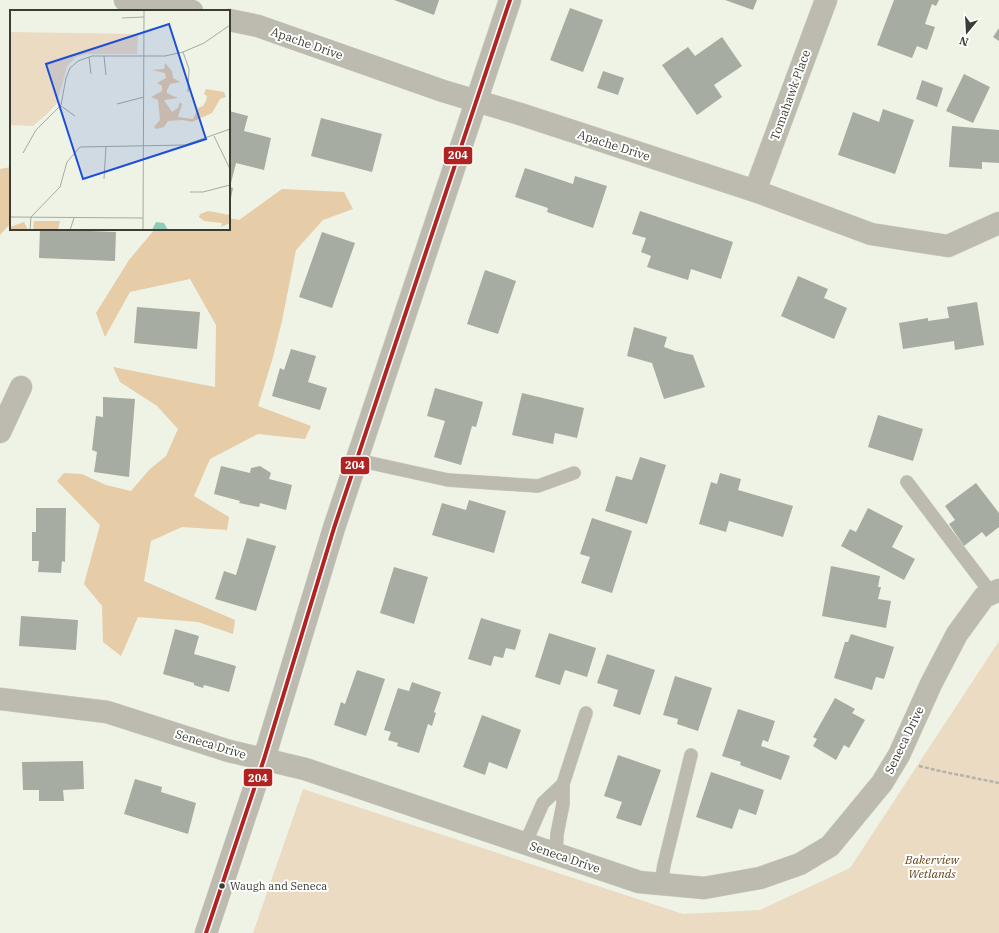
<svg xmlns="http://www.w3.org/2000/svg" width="999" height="933" font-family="'IBM Plex Serif',serif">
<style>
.green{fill:#ebdbc2}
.forest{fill:#e6cca7}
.building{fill:#a6aca2}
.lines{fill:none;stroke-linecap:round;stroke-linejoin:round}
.service-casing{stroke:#cacec3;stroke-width:14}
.minor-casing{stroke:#cacec3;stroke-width:23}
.tertiary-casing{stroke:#cacec3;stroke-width:23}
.path{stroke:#b4b4aa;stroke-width:2.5;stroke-dasharray:4 2;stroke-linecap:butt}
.service{stroke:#bdbbb0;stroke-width:13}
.minor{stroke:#bdbbb0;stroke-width:22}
.tertiary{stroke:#bdbbb0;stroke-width:22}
.bus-1-casing{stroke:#fff;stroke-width:7}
.bus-1{stroke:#b02321;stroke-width:4}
.bus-dot{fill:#3a3d33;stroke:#fff;stroke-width:1.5}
.labels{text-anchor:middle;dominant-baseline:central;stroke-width:4;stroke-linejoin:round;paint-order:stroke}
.bus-label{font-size:11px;fill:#3a3d33;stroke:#fff;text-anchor:start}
.street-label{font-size:12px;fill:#3a3d33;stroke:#fff}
.park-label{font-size:12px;font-style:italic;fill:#664419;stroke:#fff}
.inset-road{fill:none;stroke:#a7aa9e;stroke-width:1}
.view{fill:#1d4ed8;fill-opacity:0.15;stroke:#1d4ed8;stroke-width:2}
.inset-edge{fill:none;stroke:#3a3d33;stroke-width:2}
.line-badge{stroke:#fff;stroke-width:1.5}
.badge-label{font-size:11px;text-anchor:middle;font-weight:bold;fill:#fff}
</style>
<rect width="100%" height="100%" fill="#eff3e6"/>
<polygon class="green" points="999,641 999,933 253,933 303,789 683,914 760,910 850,868"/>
<g class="forest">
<polygon points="11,167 11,223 0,235 0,169"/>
<polygon points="282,189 344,192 353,209 323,220 296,250 282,321 273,357 258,406 311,426 305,439 258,434 210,459 194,496 229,517 227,530 182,527 151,541 144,581 235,620 233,634 198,622 138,617 121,656 103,642 102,606 84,584 100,525 57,481 64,473 82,474 106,485 131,491 150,469 166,456 178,429 157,406 120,382 113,367 215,387 216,325 190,279 130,292 105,337 96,313 129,260 155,229 229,229 229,218 239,220"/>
</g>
<g class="building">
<polygon points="394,0 439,0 434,15"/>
<polygon points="725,0 757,0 753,10"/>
<polygon points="894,0 939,0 936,6 932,4 925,24 935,27 927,50 917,46 912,58 877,45"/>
<polygon points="570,8 603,20 583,72 550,60"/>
<polygon points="999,28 999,41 993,37"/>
<polygon points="722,37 742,66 714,85 722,97 697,115 662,65 688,47 695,56"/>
<polygon points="603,71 624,78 618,95 597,88"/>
<polygon points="964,74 990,87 973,123 946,111"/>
<polygon points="922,80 943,88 937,107 916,99"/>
<polygon points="883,109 914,120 895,174 838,155 853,112 879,122"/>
<polygon points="229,111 248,116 244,131 271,138 264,170 236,163 230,187 233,188 230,203"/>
<polygon points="321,118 382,134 372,172 311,156"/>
<polygon points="952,126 999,130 999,163 982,162 982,169 949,167"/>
<polygon points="525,168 573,184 575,176 607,186 593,228 547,212 548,208 515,197"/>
<polygon points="640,211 733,242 721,279 691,269 688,280 647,267 651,256 641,252 646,238 632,234"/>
<polygon points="40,229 116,232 115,261 39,258"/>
<polygon points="322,232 355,243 332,308 299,297"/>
<polygon points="485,270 516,281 498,334 467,324"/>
<polygon points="798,276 828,289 824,298 847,308 834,339 781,316"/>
<polygon points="977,302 984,345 955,350 954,341 903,349 899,323 928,318 928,321 949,318 947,307"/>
<polygon points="137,307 200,312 197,349 134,343"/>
<polygon points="634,327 667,337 664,347 675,351 693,355 705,387 664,399 652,363 627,356"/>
<polygon points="291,349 316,356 308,382 327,388 320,410 272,396 280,368 284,370"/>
<polygon points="435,388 483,402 476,427 472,426 461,465 434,457 445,421 427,416"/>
<polygon points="522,393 584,408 577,438 555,433 553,444 512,435"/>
<polygon points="103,397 135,399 129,477 94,472 97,452 92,450 96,416 103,417"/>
<polygon points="878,415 923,429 913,461 868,447"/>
<polygon points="640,457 666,465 647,524 605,511 616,476 632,480"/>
<polygon points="221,466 250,473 251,468 260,466 271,473 269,479 292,485 286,510 260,503 259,507 239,503 240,501 214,494"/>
<polygon points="720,473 741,479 738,490 793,506 783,537 729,521 726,532 699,524 711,482 717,484"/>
<polygon points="976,483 999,513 999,527 986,537 982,532 964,546 949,524 955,520 945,506"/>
<polygon points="469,500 506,511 494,553 432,535 442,503 466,510"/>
<polygon points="36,508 66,508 65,562 62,561 61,573 38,572 39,561 32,561 32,532 36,532"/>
<polygon points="868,508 903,526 892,547 915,559 904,580 841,546 850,529 856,532"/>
<polygon points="592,518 632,531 612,593 581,583 590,557 580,554"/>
<polygon points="247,538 276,546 256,611 215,599 224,571 236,575"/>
<polygon points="831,566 880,576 878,587 881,587 878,599 891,601 886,628 822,616"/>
<polygon points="394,567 428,577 414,624 380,613"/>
<polygon points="21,616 78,620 76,650 19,646"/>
<polygon points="481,618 521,630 515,650 506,648 503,658 494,656 491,666 468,659"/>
<polygon points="175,629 199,636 194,654 236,666 229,692 204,685 203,688 194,685 194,683 163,674"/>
<polygon points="549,633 596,648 587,677 565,670 560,685 535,677"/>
<polygon points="851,634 894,647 884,679 876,677 872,690 834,678 845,642 848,642"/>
<polygon points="607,654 655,670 640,715 613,706 618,690 597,683"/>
<polygon points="357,670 385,679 366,736 334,725 341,702 345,704"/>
<polygon points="675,676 712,688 698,731 677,724 678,719 663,715"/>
<polygon points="412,682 441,692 434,712 436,713 432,726 428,724 419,753 397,746 398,743 388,740 391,732 384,730 398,688 409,691"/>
<polygon points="835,698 855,709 852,713 865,720 849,748 844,745 836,760 813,746 817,739 813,737"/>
<polygon points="738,709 775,721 768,742 763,740 761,746 790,756 781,780 740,765 741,762 722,756"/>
<polygon points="482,715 521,730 507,769 489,762 485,775 463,767"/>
<polygon points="618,755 661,770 641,826 616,818 622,802 604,796"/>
<polygon points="83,761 84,789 63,790 64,801 39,801 39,790 23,790 22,762"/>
<polygon points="711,772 764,790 756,815 739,809 732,829 696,817"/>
<polygon points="135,779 162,787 161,792 196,803 188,834 124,814"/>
</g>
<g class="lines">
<g class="service-casing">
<g id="service">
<polyline points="357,460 448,480 538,486 574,473"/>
<polyline points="907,482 991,593"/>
<polyline points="525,844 543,803 563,784"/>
<polyline points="556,855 557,834 563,804 563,784 586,713"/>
<polyline points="661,884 664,865 691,755"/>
</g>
</g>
<g class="minor-casing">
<g id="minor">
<polyline points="125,0 169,6 192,11"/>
<polyline points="229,20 258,26 443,91 520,114 755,191 871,234 948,246 999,223"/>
<polyline points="755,191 826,0"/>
<polyline points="0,432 21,387"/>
<polyline points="0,699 107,712 229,751 305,769 639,882 704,888 760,878 800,864 830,846 882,783 899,755 931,684 957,634 984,597 999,590"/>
</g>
</g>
<g class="tertiary-casing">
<polyline id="tertiary" points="206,933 264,759 334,528 510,0"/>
</g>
<polyline class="path" points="919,766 940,771 999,783"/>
<use href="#service" class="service"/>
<use href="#minor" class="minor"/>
<use href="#tertiary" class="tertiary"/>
<g class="bus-1-casing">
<polyline id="bus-1" points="206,933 264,759 334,528 510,0"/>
</g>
<use href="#bus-1" class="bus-1"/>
</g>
<circle class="bus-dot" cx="222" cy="886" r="3.5"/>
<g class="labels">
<g class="bus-label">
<text x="230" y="886">Waugh and Seneca</text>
</g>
<g class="street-label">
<text transform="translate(307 43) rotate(19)">Apache Drive</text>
<text transform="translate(790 95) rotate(-70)">Tomahawk Place</text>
<text transform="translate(614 145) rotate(18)">Apache Drive</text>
<text transform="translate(904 740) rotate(-64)">Seneca Drive</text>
<text transform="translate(211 744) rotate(17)">Seneca Drive</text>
<text transform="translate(565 857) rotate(19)">Seneca Drive</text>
</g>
<g class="park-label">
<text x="932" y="859">Bakerview<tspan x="932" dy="14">Wetlands</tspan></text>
</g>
</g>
<g transform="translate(10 10)">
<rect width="220" height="220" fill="#eff3e6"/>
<path d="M0,22l128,2 -1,20h-51l-10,3 -9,9 -10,37 -9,10 -15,13 -23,-1z" fill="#ebdbc2"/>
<path d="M155,53l7,8 1,7 7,4 -10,2 -3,6v3l11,5 -14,2 8,12 6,-4 2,-6 2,2 -4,13 15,2 5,-11 5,-2 3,-5 1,-5 -3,-2 2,-5 18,3 2,5 -6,2 -8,14 -20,9 -9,-2 -15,1 -4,6 -8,2 -2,-2 6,-7 -2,-20 -7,-3 11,-6v-5l-5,-3 9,-5 -1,-5 -13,-3 12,-1zM198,201l22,4v8l-9,4 1,-4 -18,-2 -5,-4 1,-3zM24,211h26l-2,9h-25zM14,212l4,8h-18v-3z" fill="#e6cca7"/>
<path d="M146,212l8,1 4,7h-16z" fill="#8eccb4"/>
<path class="inset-road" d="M112,8l22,-1M173,42l6,17 -1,23M94,46l2,19M79,47l2,17M107,94l27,-7M51,96l14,10M204,126l16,33M13,143l13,-23 25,-25 5,-27 4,-10 8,-7 14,-5h73l18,-4 21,-9 26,-18M94,169l2,-33M180,182h13l27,-7M0,207l133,1M20,220l1,-13 29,-30 7,-25 13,-15 105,-2 45,-16M60,220l4,-12M133,220l1,-220"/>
<path class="view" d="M159,14l37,115 -123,40 -37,-115z"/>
<rect width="220" height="220" class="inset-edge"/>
</g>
<g class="line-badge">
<rect x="443" y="146" width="30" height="19" rx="4" fill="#b02321"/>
<rect x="340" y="456" width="30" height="19" rx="4" fill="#b02321"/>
<rect x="243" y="768" width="30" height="19" rx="4" fill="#b02321"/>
</g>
<g class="badge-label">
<text x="458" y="159">204</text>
<text x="355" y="469">204</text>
<text x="258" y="782">204</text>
</g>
<g transform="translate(967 32) rotate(198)" stroke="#ffffff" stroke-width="3" paint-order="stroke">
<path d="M0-3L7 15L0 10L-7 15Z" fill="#3a3d33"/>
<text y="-6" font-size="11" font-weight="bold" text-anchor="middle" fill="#3a3d33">N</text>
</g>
</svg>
